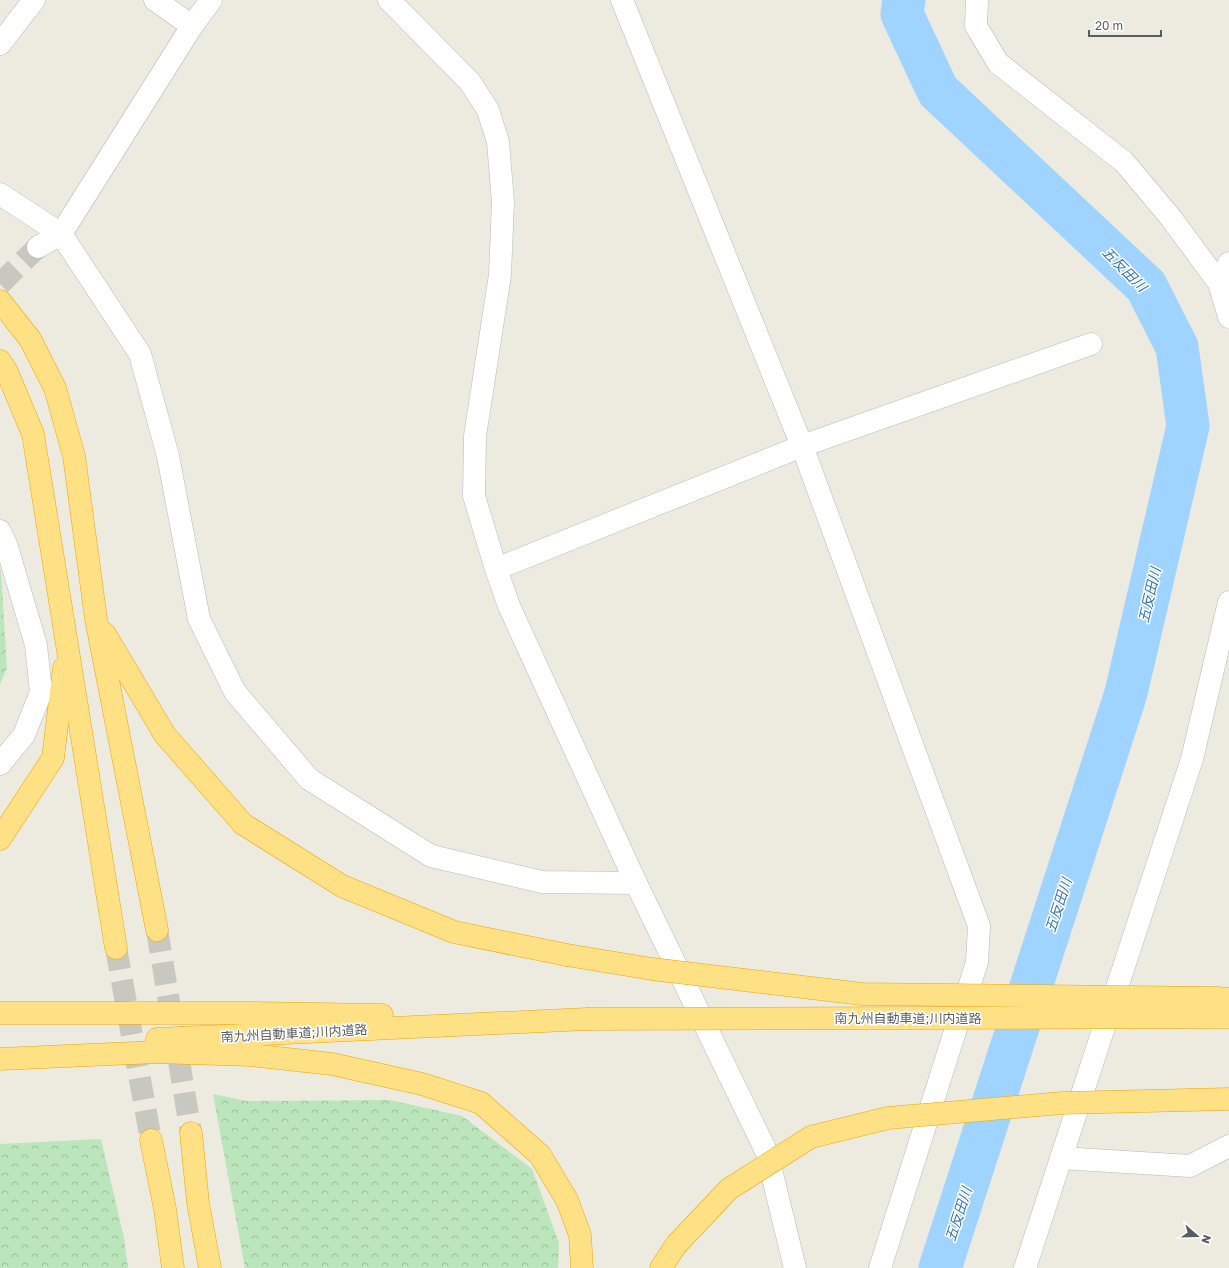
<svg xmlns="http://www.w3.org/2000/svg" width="1229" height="1268" font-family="'Golos Text','Noto Sans JP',sans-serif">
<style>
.forest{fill:url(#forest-crowns)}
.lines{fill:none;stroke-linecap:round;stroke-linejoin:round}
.river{stroke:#9ed4ff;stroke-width:43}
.minor-tunnel{stroke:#c8c7c0;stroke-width:22;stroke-dasharray:22 11;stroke-linecap:butt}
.highway-tunnel{stroke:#c8c7c0;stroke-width:22;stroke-dasharray:22 11;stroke-linecap:butt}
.minor-casing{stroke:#b6b9be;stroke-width:23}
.highway-casing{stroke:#eda500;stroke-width:23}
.minor{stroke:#fff;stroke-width:22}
.highway{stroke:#ffe185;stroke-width:22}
.highway-bridge-casing{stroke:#eda500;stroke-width:23;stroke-linecap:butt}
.highway-bridge{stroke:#ffe185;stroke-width:22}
.labels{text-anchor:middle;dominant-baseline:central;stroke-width:3;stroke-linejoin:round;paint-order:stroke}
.street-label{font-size:13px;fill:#595d62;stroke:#fff}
.water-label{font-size:14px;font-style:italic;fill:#3874b5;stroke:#fff}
</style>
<defs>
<pattern id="forest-crowns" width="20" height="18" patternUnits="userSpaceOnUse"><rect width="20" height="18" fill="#bbe6bb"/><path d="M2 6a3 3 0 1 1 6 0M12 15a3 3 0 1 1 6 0" fill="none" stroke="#9bbe9b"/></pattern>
</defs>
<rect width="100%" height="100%" fill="#edeae0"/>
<g class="forest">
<polygon points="0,568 1,571 7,668 0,684"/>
<polygon points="213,1094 246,1101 390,1100 462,1116 532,1169 559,1243 558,1268 245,1268"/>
<polygon points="101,1139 124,1238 128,1268 0,1268 0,1144"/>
</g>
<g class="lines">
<polyline class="river" points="904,0 902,14 938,91 1146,286 1177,347 1188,426 1126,693 940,1268"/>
<polyline class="minor-tunnel" points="0,284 38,247"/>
<g class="highway-tunnel">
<polyline points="157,930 191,1133"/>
<polyline points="116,948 151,1140"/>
</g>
<g class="minor-casing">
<g id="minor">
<polyline points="155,0 192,26"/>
<polyline points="389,0 470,82 488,110 498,142 503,202 500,275 475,436 474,496 496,569 509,606 636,883 767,1153 795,1268"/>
<polyline points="622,0 802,446 979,926 977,962 880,1268"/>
<polyline points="977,0 976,26 998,63 1124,162 1171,218 1219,283 1229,317"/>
<polyline points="0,44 34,0"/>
<polyline points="0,194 61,234 140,354 168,456 199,619 235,692 309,779 431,856 542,882 636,883"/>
<polyline points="38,247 61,234 192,26 211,0"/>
<polyline points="1219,283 1229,263"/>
<polyline points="0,531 7,547 36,645 41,692 24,735 0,764"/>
<polyline points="496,569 802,446 1091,344"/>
<polyline points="1061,1158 1190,1166 1229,1146"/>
<polyline points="1025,1268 1192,759 1229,602"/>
</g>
</g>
<g class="highway-casing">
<g id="highway">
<polyline points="0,301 30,339 55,388 74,456 96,619 157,930"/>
<polyline points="0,361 7,372 33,434 116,948"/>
<polyline points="105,634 165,735 243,824 342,886 454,932 567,955"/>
<polyline points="0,839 53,758 64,668"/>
<polyline points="0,1013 255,1013 382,1015"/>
<polyline points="157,1039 587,1019"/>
<polyline points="0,1059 156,1052 250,1055 332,1064 422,1084 481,1103 540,1155 567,1200 580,1235 582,1268"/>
<polyline points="191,1133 198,1203 210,1268"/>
<polyline points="151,1140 165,1209 173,1268"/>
<polyline points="661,1268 676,1245"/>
</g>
</g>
<use href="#minor" class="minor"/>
<use href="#highway" class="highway"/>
<g class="highway-bridge-casing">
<g id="highway-bridge">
<polyline points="567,955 652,969 862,994 1218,998 1229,999"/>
<polyline points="587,1019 1229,1017"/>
<polyline points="676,1245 729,1189 811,1137 888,1118 1062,1103 1229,1099"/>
</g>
</g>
<use href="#highway-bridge" class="highway-bridge"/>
</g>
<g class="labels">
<g class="street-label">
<text x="908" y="1018">南九州自動車道;川内道路</text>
<text transform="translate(294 1033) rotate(-3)">南九州自動車道;川内道路</text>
</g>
<g class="water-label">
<text transform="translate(1125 269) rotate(45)">五反田川</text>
<text transform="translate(1149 595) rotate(-77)">五反田川</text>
<text transform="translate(1058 905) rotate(-72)">五反田川</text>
<text transform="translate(958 1214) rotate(-72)">五反田川</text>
</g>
</g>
<g transform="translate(1197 1236) rotate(110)" stroke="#ffffff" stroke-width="3" paint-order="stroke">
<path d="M0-3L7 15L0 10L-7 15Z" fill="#595d62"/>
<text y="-6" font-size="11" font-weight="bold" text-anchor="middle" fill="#595d62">N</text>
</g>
<path d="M1089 30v6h72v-6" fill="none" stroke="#595d62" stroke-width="2"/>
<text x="1095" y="30" font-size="12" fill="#595d62" stroke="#ffffff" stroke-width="3" paint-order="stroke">20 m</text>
</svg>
